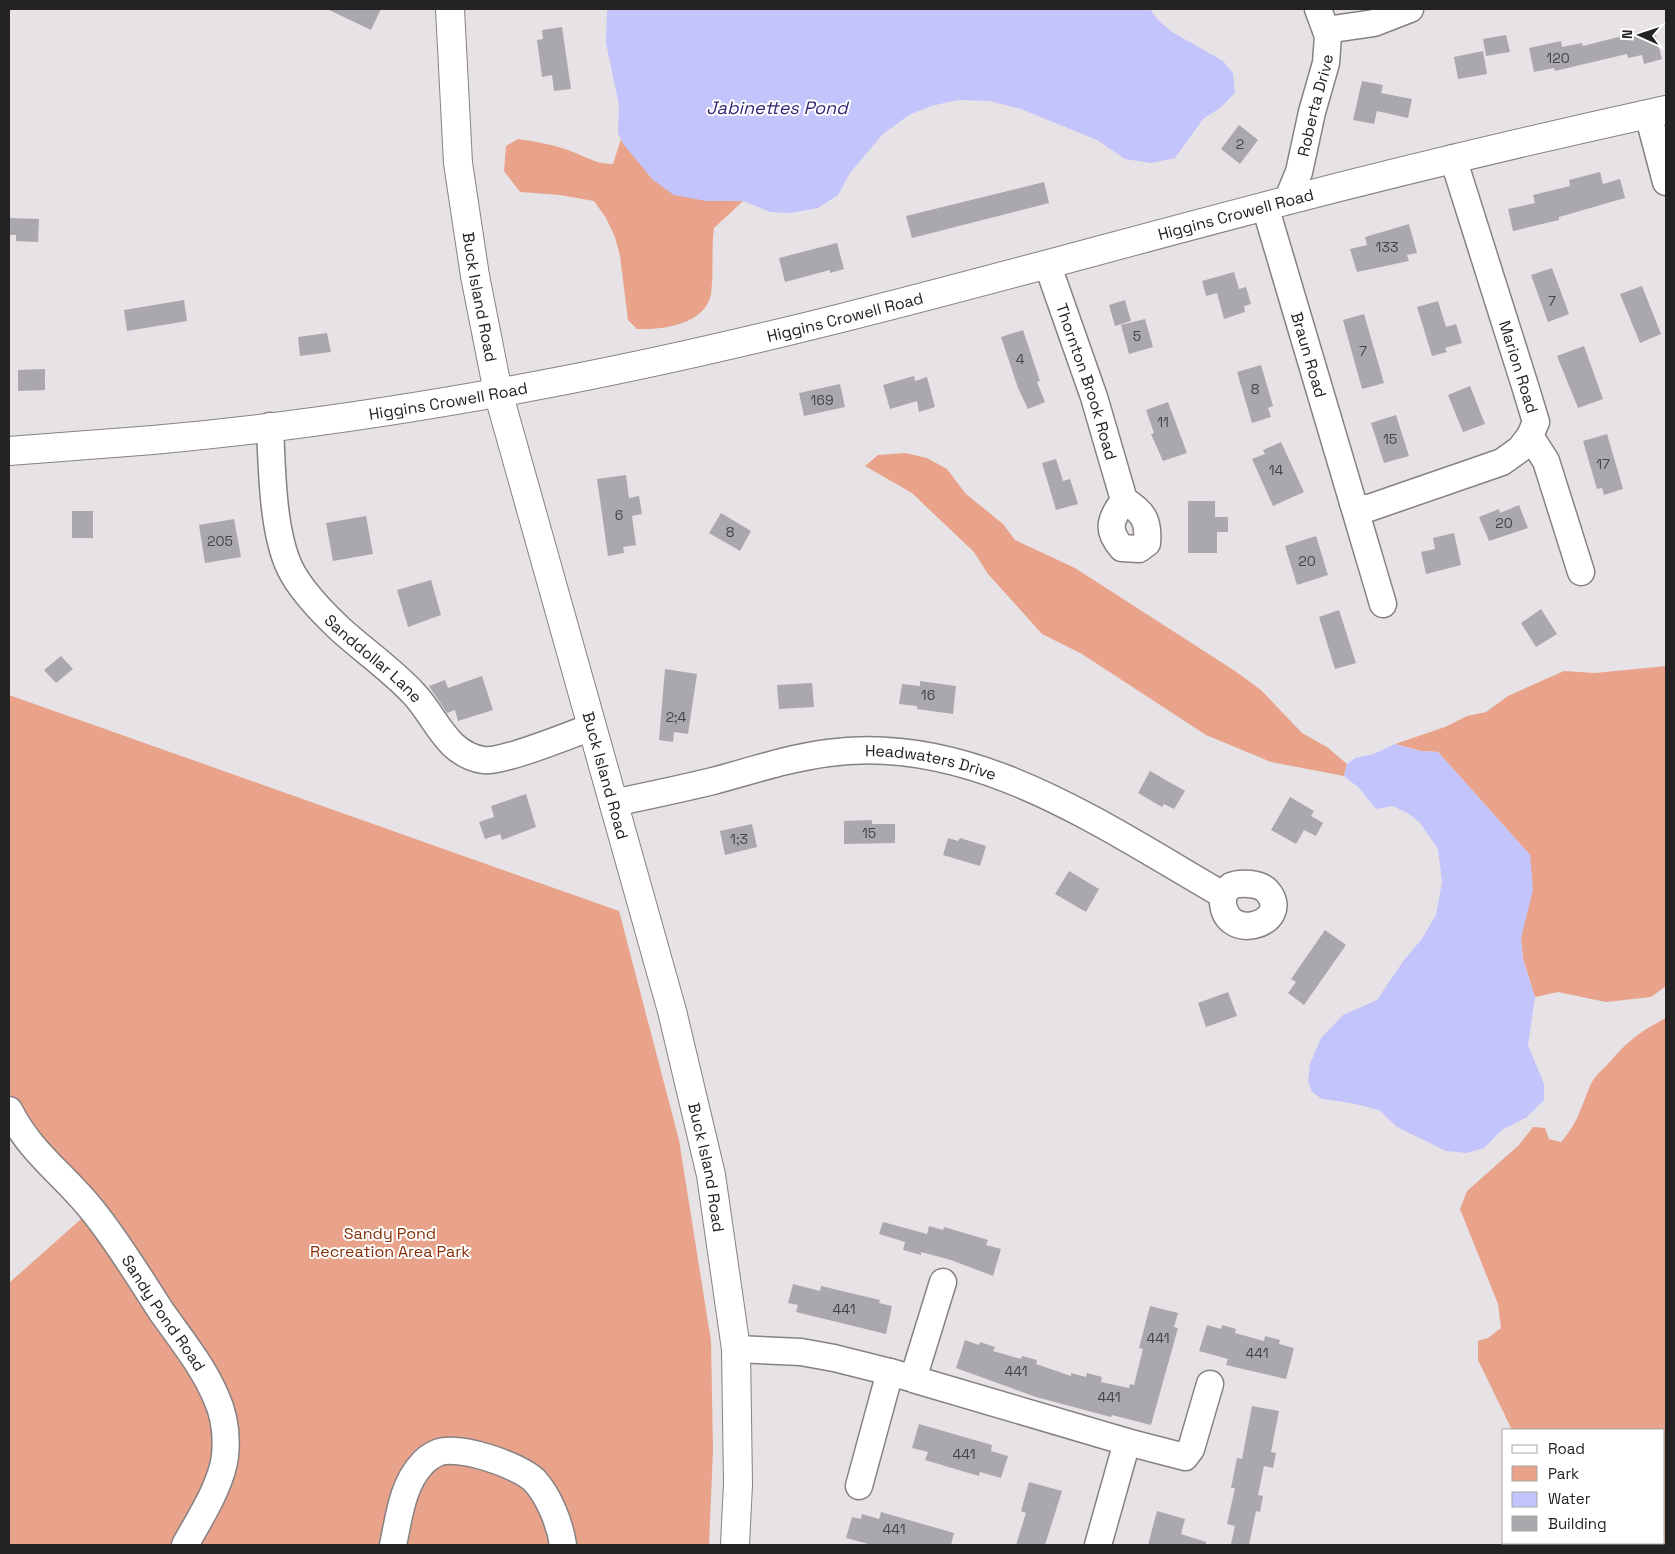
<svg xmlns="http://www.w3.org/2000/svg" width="1675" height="1554" font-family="'Space Grotesk',sans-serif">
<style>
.green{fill:#e8a38a}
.water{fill:#c3c4fc}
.building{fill:#aba8ad}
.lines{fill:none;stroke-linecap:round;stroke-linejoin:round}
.minor-casing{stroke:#868184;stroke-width:29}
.major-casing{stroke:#868184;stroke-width:30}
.minor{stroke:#fff;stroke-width:26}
.major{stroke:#fff;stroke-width:28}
.labels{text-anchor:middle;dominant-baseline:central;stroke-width:4;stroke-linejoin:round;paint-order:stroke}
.number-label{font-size:14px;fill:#464446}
.street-label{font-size:16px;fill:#242223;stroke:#fff}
.park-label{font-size:16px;fill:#852f06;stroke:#fff}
.water-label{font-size:18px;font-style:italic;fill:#342977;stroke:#fff}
</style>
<rect width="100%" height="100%" fill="#e7e2e5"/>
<g class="green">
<path d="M518,139c16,2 31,5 47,10 15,5 32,16 48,15l8,-25 32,41 53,21h37l-29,27c-3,21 0,44 -3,66 -6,31 -49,36 -74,35l-9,-9 -8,-64 -5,-19 -9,-19 -12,-17 -34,-6 -40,-3 -16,-21 2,-25z"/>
<polygon points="905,453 927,458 947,469 966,494 1003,524 1015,540 1075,568 1235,671 1261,690 1302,733 1327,747 1347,764 1344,776 1271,762 1206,735 1082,654 1042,634 988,574 974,552 935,515 912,493 865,466 878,455"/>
<polygon points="1666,666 1666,986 1651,997 1606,1002 1558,992 1535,997 1523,959 1521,938 1525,919 1530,855 1438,752 1421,751 1395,744 1445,727 1467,716 1486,712 1508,696 1564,671 1595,673"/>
<polygon points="9,695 619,911 679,1140 711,1341 713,1450 709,1545 9,1545 9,1283 89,1212 9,1093"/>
<path d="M1666,1018v525h-23h21v-113h-152l-34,-70v-19l10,-3 13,-10 -3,-24 -38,-95 7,-18 52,-46 14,-18 12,1 4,11 12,3c18,-20 20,-36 30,-58 3,-7 10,-13 15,-18 21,-24 31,-33 60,-48z"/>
</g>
<g class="water">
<polygon points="607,9 1150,9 1157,19 1172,32 1223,61 1233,73 1235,93 1220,108 1203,119 1175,158 1151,163 1125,159 1097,140 1021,109 990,101 958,100 931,106 909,115 883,134 850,173 838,195 818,208 790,213 770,212 743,201 706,201 674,195 653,180 624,145 618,133 619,105 606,43"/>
<polygon points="1395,744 1420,751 1438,752 1530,855 1533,890 1521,938 1523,959 1535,997 1528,1045 1544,1084 1544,1100 1527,1117 1502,1130 1484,1148 1467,1153 1446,1151 1397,1127 1379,1110 1351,1103 1322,1099 1312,1092 1308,1081 1310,1064 1321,1038 1343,1015 1377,1000 1404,960 1421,940 1436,915 1442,882 1438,849 1420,823 1409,814 1393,806 1376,809 1359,788 1344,776 1347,764 1355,758 1374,754"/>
</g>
<g class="building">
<polygon points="327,9 381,9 371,30"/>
<polygon points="562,27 571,89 554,91 552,75 542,77 537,40 543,39 542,30"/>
<polygon points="1654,28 1662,59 1644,64 1642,55 1628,58 1627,54 1555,71 1554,68 1534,72 1529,48 1561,41 1562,47 1582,43 1583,46"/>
<polygon points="1506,35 1510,52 1486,56 1483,39"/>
<polygon points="1483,51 1487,74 1458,79 1454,57"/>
<polygon points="1362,81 1383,85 1381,93 1412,99 1408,118 1377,111 1374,124 1353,120"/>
<polygon points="1239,125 1258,140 1240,164 1221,149"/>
<polygon points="1600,172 1603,184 1620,179 1625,198 1559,217 1559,220 1513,231 1508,209 1535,203 1533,195 1570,186 1569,180"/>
<polygon points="1044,182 1049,203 912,238 906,216"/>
<polygon points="9,218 39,219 38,242 16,241 16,235 9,235"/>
<polygon points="1409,224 1417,253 1407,255 1409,261 1357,272 1350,249 1367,245 1365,237"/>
<polygon points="837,243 844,269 830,273 830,270 785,282 779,258"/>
<polygon points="1552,268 1569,314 1548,322 1531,275"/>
<polygon points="1234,272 1239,289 1246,287 1251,304 1244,306 1245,312 1224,319 1217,293 1206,296 1202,281"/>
<polygon points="1642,286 1661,334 1640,343 1620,294"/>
<polygon points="184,300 187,321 127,331 124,310"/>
<polygon points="1125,300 1131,321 1115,326 1109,305"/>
<polygon points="1438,301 1446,327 1456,324 1462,343 1445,348 1447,352 1432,356 1417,307"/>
<polygon points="1364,314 1384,383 1362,389 1343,320"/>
<polygon points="1145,319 1153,347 1129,354 1121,325"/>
<polygon points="1023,330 1040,381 1037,382 1045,402 1028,409 1018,388 1001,337"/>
<polygon points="327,333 331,352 300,356 298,337"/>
<polygon points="1584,346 1603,399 1578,408 1557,356"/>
<polygon points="1261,365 1273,406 1268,408 1271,417 1252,423 1237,372"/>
<polygon points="45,369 45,390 18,391 18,370"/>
<polygon points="914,376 915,381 927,377 935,407 919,412 917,401 890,409 883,385"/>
<polygon points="840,384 845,407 804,416 799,393"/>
<polygon points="1470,386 1485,424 1463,432 1448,395"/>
<polygon points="1168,402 1187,453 1163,461 1151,434 1154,433 1146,410"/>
<polygon points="1396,415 1409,456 1384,463 1371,423"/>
<polygon points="1607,434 1623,489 1604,495 1602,488 1597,489 1583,441"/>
<polygon points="1281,442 1304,492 1273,506 1252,459 1265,454 1263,450"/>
<polygon points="1056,459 1063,481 1070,479 1078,504 1056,510 1042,463"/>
<polygon points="626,475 629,498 639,496 642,514 632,516 636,545 623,547 624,553 608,556 597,479"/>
<polygon points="1188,501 1215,501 1215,517 1228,517 1228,532 1217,532 1217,553 1188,553"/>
<polygon points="1519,505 1528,528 1489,541 1479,517 1499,509 1500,513"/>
<rect x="72" y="511" width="21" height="27"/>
<polygon points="721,513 751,531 740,551 709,533"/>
<polygon points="366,516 373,554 333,561 326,523"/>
<polygon points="234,519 241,557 205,563 199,525"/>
<polygon points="1454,533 1461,565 1426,574 1421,552 1435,549 1433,538"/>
<polygon points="1316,536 1328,575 1297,585 1285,546"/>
<polygon points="431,580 441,615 408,627 397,590"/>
<polygon points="1541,609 1557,634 1536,647 1521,623"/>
<polygon points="1339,610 1356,663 1335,669 1319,617"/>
<polygon points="61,656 73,669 56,683 44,670"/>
<polygon points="665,669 697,674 688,734 674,732 673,742 659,740"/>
<polygon points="482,676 493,710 458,721 455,710 447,713 429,686 445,680 448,688"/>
<polygon points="920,681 956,686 953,714 917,709 917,706 899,704 902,684 920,686"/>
<polygon points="812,683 814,707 779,709 777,685"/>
<polygon points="1150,771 1185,791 1174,809 1164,804 1162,807 1138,793"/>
<polygon points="526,794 536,827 502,840 500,834 485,839 479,822 494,817 491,806"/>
<polygon points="1290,797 1314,811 1311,816 1323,823 1316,836 1304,830 1296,844 1271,830"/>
<polygon points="872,820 872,824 895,824 895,843 844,844 844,821"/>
<polygon points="752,824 757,847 725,855 720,831"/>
<polygon points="948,838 958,841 960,838 986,846 980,866 943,855"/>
<polygon points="1069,871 1099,889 1086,912 1055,894"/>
<polygon points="1325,930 1346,945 1304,1005 1288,993 1296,982 1291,979"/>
<polygon points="1228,992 1237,1016 1206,1027 1198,1003"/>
<polygon points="883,1222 927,1234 929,1226 943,1230 944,1227 988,1240 986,1245 1001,1249 993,1276 951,1260 921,1252 921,1255 903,1250 905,1242 879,1234"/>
<polygon points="793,1284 820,1291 821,1286 880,1300 879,1303 892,1306 886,1334 796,1312 798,1305 788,1303"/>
<polygon points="1150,1306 1178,1313 1174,1327 1178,1328 1151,1425 1112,1415 1111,1417 1036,1397 956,1368 965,1340 979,1345 980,1342 995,1347 993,1351 1021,1359 1022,1356 1037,1360 1036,1364 1071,1376 1071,1373 1086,1377 1087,1373 1102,1377 1101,1382 1129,1388 1130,1384 1134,1385 1143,1349 1139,1348"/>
<polygon points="1207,1325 1221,1329 1222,1325 1236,1329 1235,1333 1264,1341 1265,1336 1280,1340 1279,1344 1294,1348 1286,1379 1226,1365 1228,1359 1199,1351"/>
<polygon points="1252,1406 1279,1411 1271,1452 1276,1453 1273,1468 1264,1466 1258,1495 1263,1496 1260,1512 1256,1511 1249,1545 1239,1545 1231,1544 1235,1526 1227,1524 1235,1488 1231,1488 1237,1458 1242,1459"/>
<polygon points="919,1424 992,1445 991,1451 1008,1456 1001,1478 980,1472 979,1476 925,1460 928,1452 912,1448"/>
<polygon points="1029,1482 1062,1491 1045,1545 1016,1545 1026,1513 1021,1511"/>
<polygon points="1157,1511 1185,1519 1181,1534 1206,1542 1206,1545 1148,1545"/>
<polygon points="881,1512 954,1533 951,1545 872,1545 846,1538 852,1517 861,1519 862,1514 879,1519"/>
</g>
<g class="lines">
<g class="minor-casing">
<g id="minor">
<polyline points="1326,30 1374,23 1410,9"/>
<polyline points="1648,114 1666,182"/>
<path id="s1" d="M1453,158l73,231 10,33 -6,14 16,25 35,111"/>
<path id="s2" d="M1287,201l12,-29 13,-60 14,-49 2,-27 -10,-27"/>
<path id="s3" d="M1265,206l118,398"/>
<path id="s4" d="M1048,266l46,131 30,103c-13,19 -19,29 -2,48l17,1 8,-6c2,-23 -4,-31 -23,-43"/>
<path id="s5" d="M270,426c2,42 2,112 23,148 12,21 30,39 47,55 24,22 52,41 74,65 22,23 32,60 69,66 18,3 87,-25 108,-33"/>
<polyline points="1353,503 1361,508 1369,508 1502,462 1520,449 1530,436"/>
<path id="s6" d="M613,803c34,-7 67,-14 100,-22 38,-10 76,-23 115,-28 145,-20 275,73 395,142 -4,53 73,28 44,-4 -7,-8 -27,-9 -36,-5 -3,2 -6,7 -8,9"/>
<path id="s7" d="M9,1110c23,45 54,63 84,101 25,31 46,66 68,100 19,27 42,55 55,86 8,17 11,39 9,59 -3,28 -26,64 -40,89"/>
<polyline points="943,1282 913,1379 1127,1442 1098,1545"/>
<polyline points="736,1349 801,1352 834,1358 890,1372"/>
<polyline points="1127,1442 1185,1457 1191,1449 1210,1384"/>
<polyline points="859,1486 890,1372 907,1377"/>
<path d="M393,1545c6,-27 9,-60 29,-81 3,-4 11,-9 15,-11 21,-9 81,12 97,27 15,16 26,44 29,65"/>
</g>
</g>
<g class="major-casing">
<g id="major">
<path id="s8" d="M450,9l8,154 17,113 23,116 174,619 39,164 25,174 2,135 -3,61"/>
<path id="s9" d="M9,451c48,-4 96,-7 144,-11 136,-12 279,-34 413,-60 243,-47 480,-117 719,-179 127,-33 254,-63 381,-91"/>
</g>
</g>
<use href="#minor" class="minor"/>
<use href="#major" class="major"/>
</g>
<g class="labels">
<g class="number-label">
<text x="1558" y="58">120</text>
<text x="1240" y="144">2</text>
<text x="1387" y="247">133</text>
<text x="1552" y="301">7</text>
<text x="1137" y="336">5</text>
<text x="1363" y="351">7</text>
<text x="1020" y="359">4</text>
<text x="1255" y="389">8</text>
<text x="822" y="400">169</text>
<text x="1163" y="422">11</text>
<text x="1390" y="439">15</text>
<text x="1603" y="464">17</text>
<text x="1276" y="470">14</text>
<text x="619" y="515">6</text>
<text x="1504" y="523">20</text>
<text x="730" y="532">8</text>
<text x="220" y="541">205</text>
<text x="1307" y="561">20</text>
<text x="928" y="695">16</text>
<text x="676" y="717">2;4</text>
<text x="869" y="833">15</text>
<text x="739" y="839">1;3</text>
<text x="844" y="1309">441</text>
<text x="1158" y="1338">441</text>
<text x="1257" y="1353">441</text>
<text x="1016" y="1371">441</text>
<text x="1109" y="1397">441</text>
<text x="964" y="1454">441</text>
<text x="894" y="1529">441</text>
</g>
<g class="street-label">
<text stroke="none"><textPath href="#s2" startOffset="100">Roberta Drive</textPath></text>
<text stroke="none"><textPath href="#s9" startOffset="1252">Higgins Crowell Road</textPath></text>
<text stroke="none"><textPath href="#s8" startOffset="290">Buck Island Road</textPath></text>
<text stroke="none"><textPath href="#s9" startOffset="848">Higgins Crowell Road</textPath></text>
<text stroke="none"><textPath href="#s3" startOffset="155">Braun Road</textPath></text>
<text stroke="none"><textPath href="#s1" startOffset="219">Marion Road</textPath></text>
<text stroke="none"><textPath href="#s4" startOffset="122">Thornton Brook Road</textPath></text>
<text stroke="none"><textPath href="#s9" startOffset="442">Higgins Crowell Road</textPath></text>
<text stroke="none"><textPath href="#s5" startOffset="268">Sanddollar Lane</textPath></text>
<text stroke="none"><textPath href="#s6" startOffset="325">Headwaters Drive</textPath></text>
<text stroke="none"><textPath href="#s8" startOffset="785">Buck Island Road</textPath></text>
<text stroke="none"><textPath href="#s8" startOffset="1190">Buck Island Road</textPath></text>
<text stroke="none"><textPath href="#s7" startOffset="256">Sandy Pond Road</textPath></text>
</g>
<g class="park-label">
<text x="390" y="1233">Sandy Pond<tspan x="390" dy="18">Recreation Area Park</tspan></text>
</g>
<g class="water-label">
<text x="777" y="107">Jabinettes Pond</text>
</g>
</g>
<rect width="1675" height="1554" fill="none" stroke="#242223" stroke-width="20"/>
<rect x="1502" y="1429" width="162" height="115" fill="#ffffff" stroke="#a7a7a7"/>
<rect x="1512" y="1445" width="25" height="8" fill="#ffffff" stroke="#a7a7a7"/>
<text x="1548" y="1454" font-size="15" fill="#242223">Road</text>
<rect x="1512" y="1466" width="25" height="15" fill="#e8a38a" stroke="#a7a7a7"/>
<text x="1548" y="1479" font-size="15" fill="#242223">Park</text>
<rect x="1512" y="1492" width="25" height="15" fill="#c3c4fc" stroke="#a7a7a7"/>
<text x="1548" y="1504" font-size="15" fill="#242223">Water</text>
<rect x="1512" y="1516" width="25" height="15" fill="#aba8ad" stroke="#a7a7a7"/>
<text x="1548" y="1529" font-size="15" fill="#242223">Building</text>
<g transform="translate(1640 35) rotate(273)" stroke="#ffffff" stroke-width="4" paint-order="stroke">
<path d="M0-4L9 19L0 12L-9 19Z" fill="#242223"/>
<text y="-8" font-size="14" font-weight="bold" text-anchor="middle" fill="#242223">N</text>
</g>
</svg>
